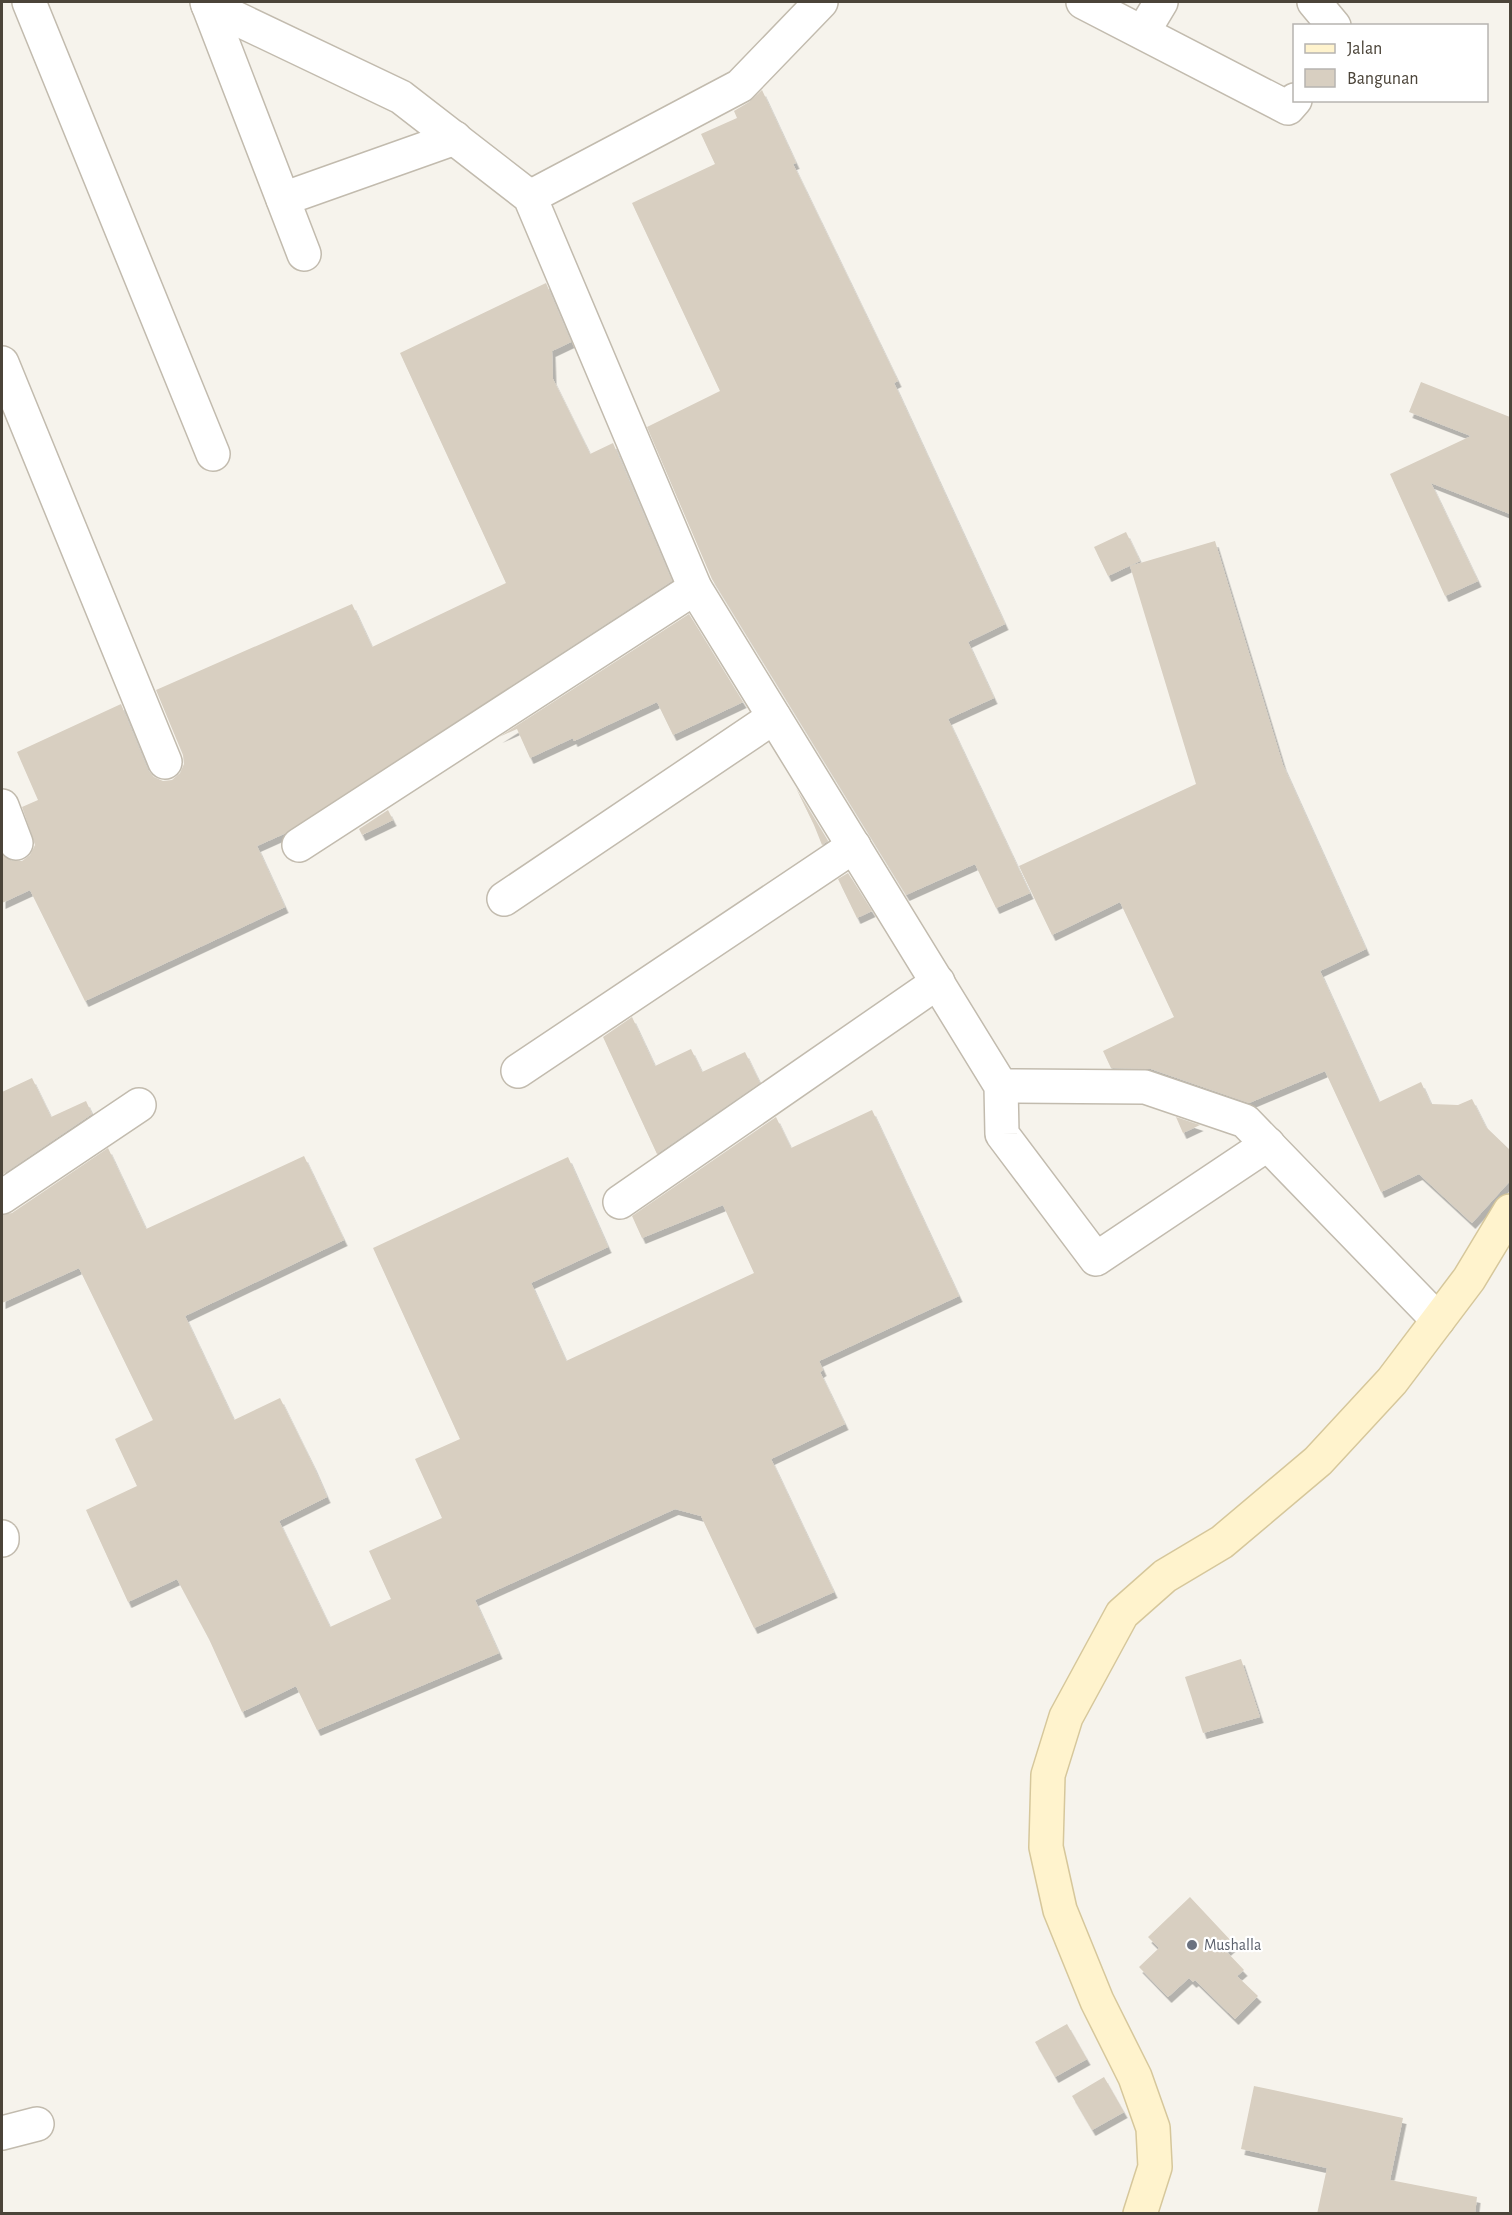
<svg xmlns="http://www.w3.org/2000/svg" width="1512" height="2215" font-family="'Alegreya Sans',sans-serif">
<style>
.building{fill:#d8cfc1;filter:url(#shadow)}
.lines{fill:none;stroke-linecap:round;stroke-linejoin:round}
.street-casing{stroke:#c2bbae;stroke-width:36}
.secondary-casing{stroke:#d6c79b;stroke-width:36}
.street{stroke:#fff;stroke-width:33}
.secondary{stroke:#fff3cd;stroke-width:33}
.worship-dot{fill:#6b7280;stroke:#fff;stroke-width:2}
.labels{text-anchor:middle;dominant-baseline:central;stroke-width:4.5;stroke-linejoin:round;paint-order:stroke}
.worship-label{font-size:16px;fill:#5b616d;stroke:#fff;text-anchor:start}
</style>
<defs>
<filter id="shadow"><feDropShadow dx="3.5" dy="6" stdDeviation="0" flood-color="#0004"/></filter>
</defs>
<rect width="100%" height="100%" fill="#f6f3ec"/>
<g class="building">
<polygon points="762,90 796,163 793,164 898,381 894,383 1005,624 968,642 994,698 948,719 1030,893 996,908 975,864 906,895 712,579 647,427 720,391 632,203 715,164 701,134 737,118 734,111 749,102"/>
<polygon points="546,283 571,342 552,351 553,379 590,454 613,443 672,581 286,833 257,846 285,907 85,1001 30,890 2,903 2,854 12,861 22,861 30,855 35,845 22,807 38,800 17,752 121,704 148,770 154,777 163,781 172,780 180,773 184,764 183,755 156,690 352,604 372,647 506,583 400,353"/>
<polygon points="1421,382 1510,417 1510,514 1431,483 1478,581 1445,596 1390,474 1471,436 1409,412"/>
<polygon points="1126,532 1140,561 1108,576 1094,547"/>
<polygon points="1215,541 1283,765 1366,949 1320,971 1379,1102 1421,1082 1431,1104 1458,1105 1472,1099 1486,1127 1510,1150 1510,1181 1472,1223 1419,1174 1381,1192 1325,1071 1249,1103 1151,1069 1111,1068 1103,1051 1174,1017 1120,902 1052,935 1019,866 1196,784 1130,566"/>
<polygon points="689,614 743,702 673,735 657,702 574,741 573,738 530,758 517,729 499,737"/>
<polygon points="796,788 828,841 822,845 814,825"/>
<polygon points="388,810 393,820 362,835 359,829"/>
<polygon points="848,873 872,911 857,918 838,879"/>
<polygon points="632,1017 655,1066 691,1049 702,1072 745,1052 760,1083 657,1154 603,1037"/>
<polygon points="32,1078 51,1117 86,1101 92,1114 2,1175 2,1092"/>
<polygon points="872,1110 959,1296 819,1361 823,1370 820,1372 845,1424 771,1459 834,1592 754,1628 701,1516 675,1509 475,1600 499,1653 317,1730 296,1686 242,1712 209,1639 177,1579 128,1602 86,1510 137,1486 115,1439 153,1420 79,1268 2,1303 2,1215 12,1213 108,1148 146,1229 304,1156 344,1240 185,1316 234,1420 280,1398 313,1465 327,1497 279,1521 330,1627 391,1599 369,1551 442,1518 415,1459 460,1439 373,1248 568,1157 608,1247 531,1283 566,1361 754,1273 723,1205 642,1238 632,1216 776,1117 791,1148"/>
<polygon points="1176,1117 1200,1125 1183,1133"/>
<polygon points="1241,1659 1260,1717 1203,1733 1185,1677"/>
<polygon points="1190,1897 1234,1944 1226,1951 1244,1970 1237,1976 1258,1996 1235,2019 1195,1980 1193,1982 1189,1978 1168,1997 1139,1967 1159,1948 1148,1937"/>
<polygon points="1067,2024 1087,2059 1055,2077 1035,2042"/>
<polygon points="1104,2077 1124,2112 1092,2130 1072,2096"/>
<polygon points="1254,2086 1403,2118 1390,2180 1477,2197 1475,2214 1317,2214 1327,2168 1241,2149"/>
</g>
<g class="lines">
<g class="street-casing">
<g id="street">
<polyline points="29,2 213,454"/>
<polyline points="207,2 304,254"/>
<polyline points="1083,2 1288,108 1295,100"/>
<polyline points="1314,2 1334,26"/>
<polyline points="208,5 401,97 530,197 695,588 1001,1086 1002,1134 1096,1259 1268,1144"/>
<polyline points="1143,32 1161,2"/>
<polyline points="530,197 740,86 821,2"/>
<polyline points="283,199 455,138"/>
<polyline points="2,363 165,762"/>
<polyline points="2,806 16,843"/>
<polyline points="299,845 695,588"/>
<polyline points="504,899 774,717"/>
<polyline points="518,1071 854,846"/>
<polyline points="1001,1086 1145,1087 1245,1121 1438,1320"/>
<polyline points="2,1197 139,1105"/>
<polyline points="620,1202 938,982"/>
<polyline points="2,1537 2,1540"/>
<polyline points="2,2133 37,2124"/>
</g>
</g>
<g class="secondary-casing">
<polyline id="secondary" points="1140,2214 1155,2167 1153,2128 1135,2077 1097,2001 1060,1910 1046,1847 1048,1775 1066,1717 1122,1614 1165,1576 1222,1542 1318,1461 1392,1381 1469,1279 1510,1211"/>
</g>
<use href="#street" class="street"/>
<use href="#secondary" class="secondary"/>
</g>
<circle class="worship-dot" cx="1192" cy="1945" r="6"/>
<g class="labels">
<g class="worship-label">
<text x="1204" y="1945">Mushalla</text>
</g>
</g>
<rect width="1512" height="2215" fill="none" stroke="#4b4439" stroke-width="6"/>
<rect x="1293" y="24" width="195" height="78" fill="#ffffff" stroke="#b7b4b0" stroke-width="1.5"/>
<rect x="1305" y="44" width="30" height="9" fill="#fff3cd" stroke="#b7b4b0" stroke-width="1.5"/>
<text x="1347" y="54" font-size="18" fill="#4b4439">Jalan</text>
<rect x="1305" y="69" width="30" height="18" fill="#d8cfc1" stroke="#b7b4b0" stroke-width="1.5"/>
<text x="1347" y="84" font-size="18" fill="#4b4439">Bangunan</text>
</svg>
